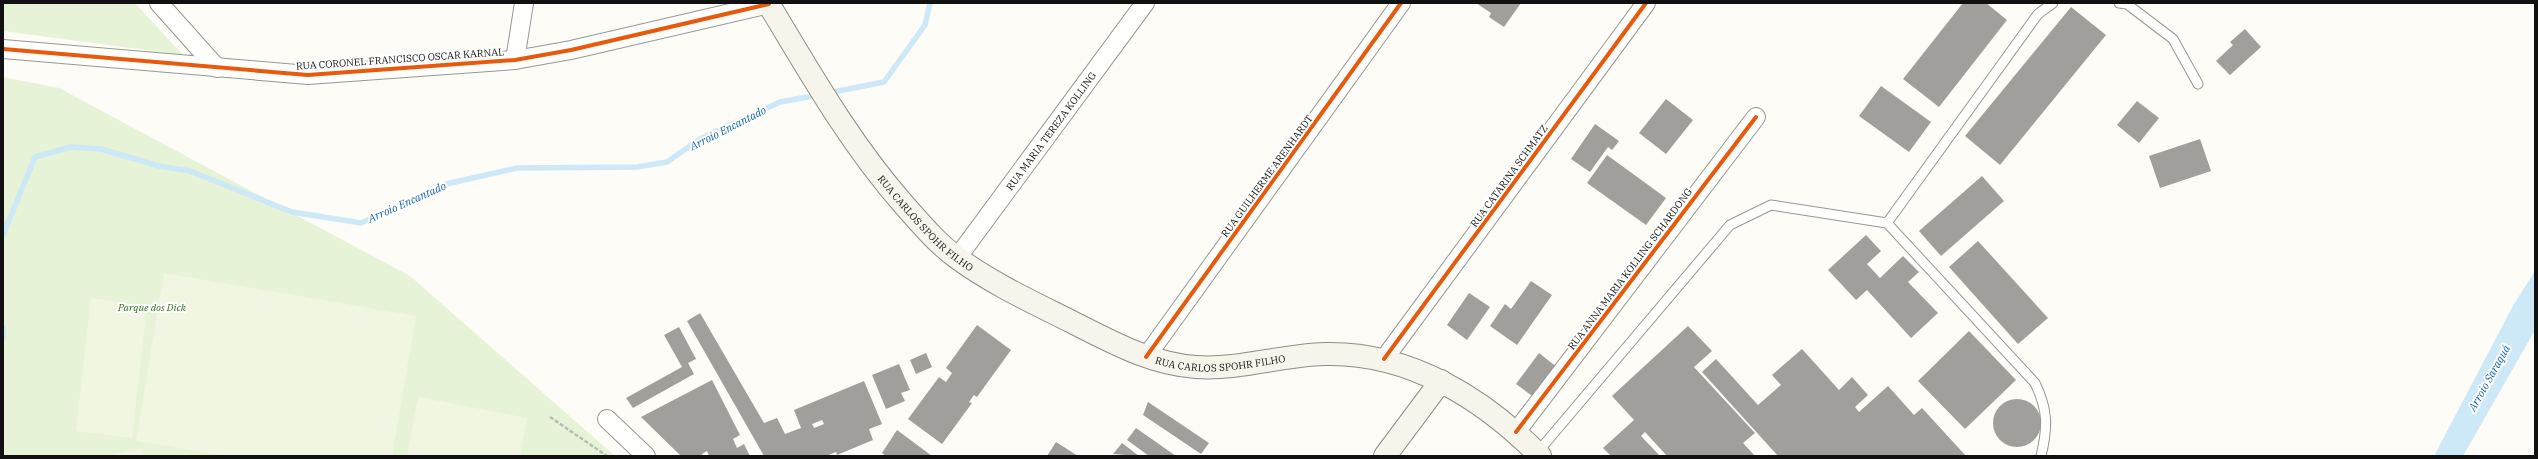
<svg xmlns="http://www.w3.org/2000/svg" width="2538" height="459" font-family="'IBM Plex Serif',serif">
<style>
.green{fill:#e7f3d7}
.pitch{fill:#f0f6e1}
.water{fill:#cde8f7}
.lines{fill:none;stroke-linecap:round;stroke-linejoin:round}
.stream{stroke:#cde8f7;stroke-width:5.5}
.building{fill:#a19f9c;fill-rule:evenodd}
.lane-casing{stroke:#979795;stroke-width:11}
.street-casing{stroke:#979795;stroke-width:20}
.secondary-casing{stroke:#8e8d8b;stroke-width:24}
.path{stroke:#b9b9b8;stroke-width:2.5;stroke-dasharray:4 2;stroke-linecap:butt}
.lane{stroke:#fffffe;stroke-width:9}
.street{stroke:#fffffe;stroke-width:18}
.secondary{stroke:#f6f4eb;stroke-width:22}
.cycleway-casing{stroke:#fff;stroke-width:6}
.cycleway{stroke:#e8590c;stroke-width:4}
.labels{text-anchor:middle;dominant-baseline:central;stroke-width:4;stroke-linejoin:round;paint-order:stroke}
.street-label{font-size:10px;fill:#111;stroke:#fff}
.park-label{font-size:10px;font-style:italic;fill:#2f6b1f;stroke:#fff}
.water-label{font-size:11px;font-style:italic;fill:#1768a6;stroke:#fff}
</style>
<rect width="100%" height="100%" fill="#fdfcf7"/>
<g class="green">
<polygon points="3,3 135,3 183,55 3,31"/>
<polygon points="3,77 59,88 410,276 615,456 3,456"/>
</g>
<g class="pitch">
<polygon points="164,273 416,316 392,456 226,456 136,441"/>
<polygon points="91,298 147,306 132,438 76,431"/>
<polygon points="418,397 527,418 520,456 407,456"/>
<polygon points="141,449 143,456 105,456"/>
</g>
<polygon class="water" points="2535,271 2535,330 2463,456 2434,456 2514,304"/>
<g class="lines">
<g class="stream">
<polyline points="828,93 884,82 925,25 930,3"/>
<polyline points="3,235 35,157 71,147 101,149 159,166 190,171 292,212 361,223 446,184 517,168 637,167 667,162 700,139 780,102 818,95"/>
<polyline points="3,328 3,338"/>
</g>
</g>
<g class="building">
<polygon points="1476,3 1521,3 1504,27 1489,17 1491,13"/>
<polygon points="1963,3 1986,3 2007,20 1939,107 1903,79"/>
<polygon points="2071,7 2106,35 2000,165 1965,136"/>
<polygon points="2245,29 2261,47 2230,75 2216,61 2233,45 2230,42"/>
<polygon points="1881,86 1931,122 1909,152 1859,116"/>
<polygon points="1666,99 1693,120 1666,154 1639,133"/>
<polygon points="2137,101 2159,118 2139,143 2117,125"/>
<polygon points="1595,124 1619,141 1612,150 1608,147 1590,172 1571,159"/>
<polygon points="2200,139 2211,171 2160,188 2149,156"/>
<polygon points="1607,155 1666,198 1646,225 1587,183"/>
<polygon points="1982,176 2004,201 1941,256 1919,231"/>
<polygon points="1866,235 1881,251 1867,264 1880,278 1903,256 1919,272 1908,282 1938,313 1911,338 1867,290 1856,300 1828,270"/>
<polygon points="1978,241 2048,318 2018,344 1949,267"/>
<polygon points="1531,281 1552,295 1517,345 1490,326 1505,304 1511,309"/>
<polygon points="1469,293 1490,307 1467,340 1447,325"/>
<path d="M700,313l64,110 13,-5 8,16 16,-6 -7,-18 70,-29 18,43 -13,5 4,11 -36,15 -1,-3 -10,4h-62l-77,-135zM822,420l2,4 -10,4 -2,-4z"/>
<polygon points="977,325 1011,350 977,397 974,395 969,402 972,403 942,444 908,419 939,377 946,382 952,373 946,368"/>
<polygon points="1688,326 1712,351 1694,367 1755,433 1743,443 1755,456 1667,456 1645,432 1641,436 1660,456 1611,456 1603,448 1634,420 1612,396"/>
<polygon points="679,327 696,359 688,363 694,374 633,408 626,398 682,367 664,335"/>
<polygon points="1969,331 2016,380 1965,429 1918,381"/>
<polygon points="1802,349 1839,390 1852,377 1868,395 1855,407 1859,412 1888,386 1914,415 1922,408 1966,456 1778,456 1702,372 1716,359 1758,405 1781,385 1772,375"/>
<polygon points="926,353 932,367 916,374 910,360"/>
<polygon points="1539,353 1558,368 1535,398 1516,384"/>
<polygon points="899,364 910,390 901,393 905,401 886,409 872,375"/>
<polygon points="712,380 740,435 733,439 737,448 744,444 750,456 709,456 707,451 702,454 702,456 681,456 641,417"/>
<circle cx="2017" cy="423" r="24"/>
<polygon points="1148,402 1209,443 1201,454 1143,415"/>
<polygon points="1136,428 1176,456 1149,456 1127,440"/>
<polygon points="897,430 932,456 886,456 882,453"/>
<polygon points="1056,442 1078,456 1047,456"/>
<polygon points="1122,443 1139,456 1113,454"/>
</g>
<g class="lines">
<g class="lane-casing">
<g id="lane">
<polyline points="2119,3 2127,4 2173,39 2198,84"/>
<polyline points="1887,223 2038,14 2053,3"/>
<path d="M1537,453l193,-228 41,-20 116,18 148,160c13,27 13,44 6,73"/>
</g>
</g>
<g class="street-casing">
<g id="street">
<polyline points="159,3 217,68"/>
<polyline points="3,49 308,75 515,60 571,50 769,4"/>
<polyline points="515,60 524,3"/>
<path id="s1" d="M957,258l188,-255"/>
<polyline points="1146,357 1401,3"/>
<polyline points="1384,359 1646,3"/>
<polyline points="607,419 646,456"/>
<polyline points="1516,432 1756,117"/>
</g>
</g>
<g class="secondary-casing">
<g id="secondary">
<path id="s2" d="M768,3c42,70 83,142 137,203 16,18 32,37 51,51 35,26 76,45 114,64 40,20 80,43 126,46 43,3 86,-12 129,-13 84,-2 158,44 215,102"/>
<polyline points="1385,456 1441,381"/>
</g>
</g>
<polyline class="path" points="550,417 607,456"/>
<use href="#lane" class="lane"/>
<use href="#street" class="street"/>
<use href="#secondary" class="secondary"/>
<g class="cycleway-casing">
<g id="cycleway">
<polyline points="3,49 308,75 515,60 571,50 769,4"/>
<polyline points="1146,357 1401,3"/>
<polyline points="1384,359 1646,3"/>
<polyline points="1516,432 1756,117"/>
</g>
</g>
<use href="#cycleway" class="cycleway"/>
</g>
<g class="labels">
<g class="street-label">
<text transform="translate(400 59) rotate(-4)">RUA CORONEL FRANCISCO OSCAR KARNAL</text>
<text stroke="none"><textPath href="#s1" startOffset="158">RUA MARIA TEREZA KOLLING</textPath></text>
<text transform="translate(1267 176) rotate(-54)">RUA GUILHERME ARENHARDT</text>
<text transform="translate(1509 176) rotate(-54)">RUA CATARINA SCHMATZ</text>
<text stroke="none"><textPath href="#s2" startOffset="272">RUA CARLOS SPOHR FILHO</textPath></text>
<text transform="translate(1630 269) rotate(-53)">RUA ANNA MARIA KOLLING SCHARDONG</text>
<text stroke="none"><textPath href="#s2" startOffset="608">RUA CARLOS SPOHR FILHO</textPath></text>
</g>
<g class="park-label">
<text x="152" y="307">Parque dos Dick</text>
</g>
<g class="water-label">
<text transform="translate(728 128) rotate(-27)">Arroio Encantado</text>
<text transform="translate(407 202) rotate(-24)">Arroio Encantado</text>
<text transform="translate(2489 378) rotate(-61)">Arroio Saraquá</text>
</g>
</g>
<rect width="2538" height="459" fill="none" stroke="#111111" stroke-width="8"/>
</svg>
